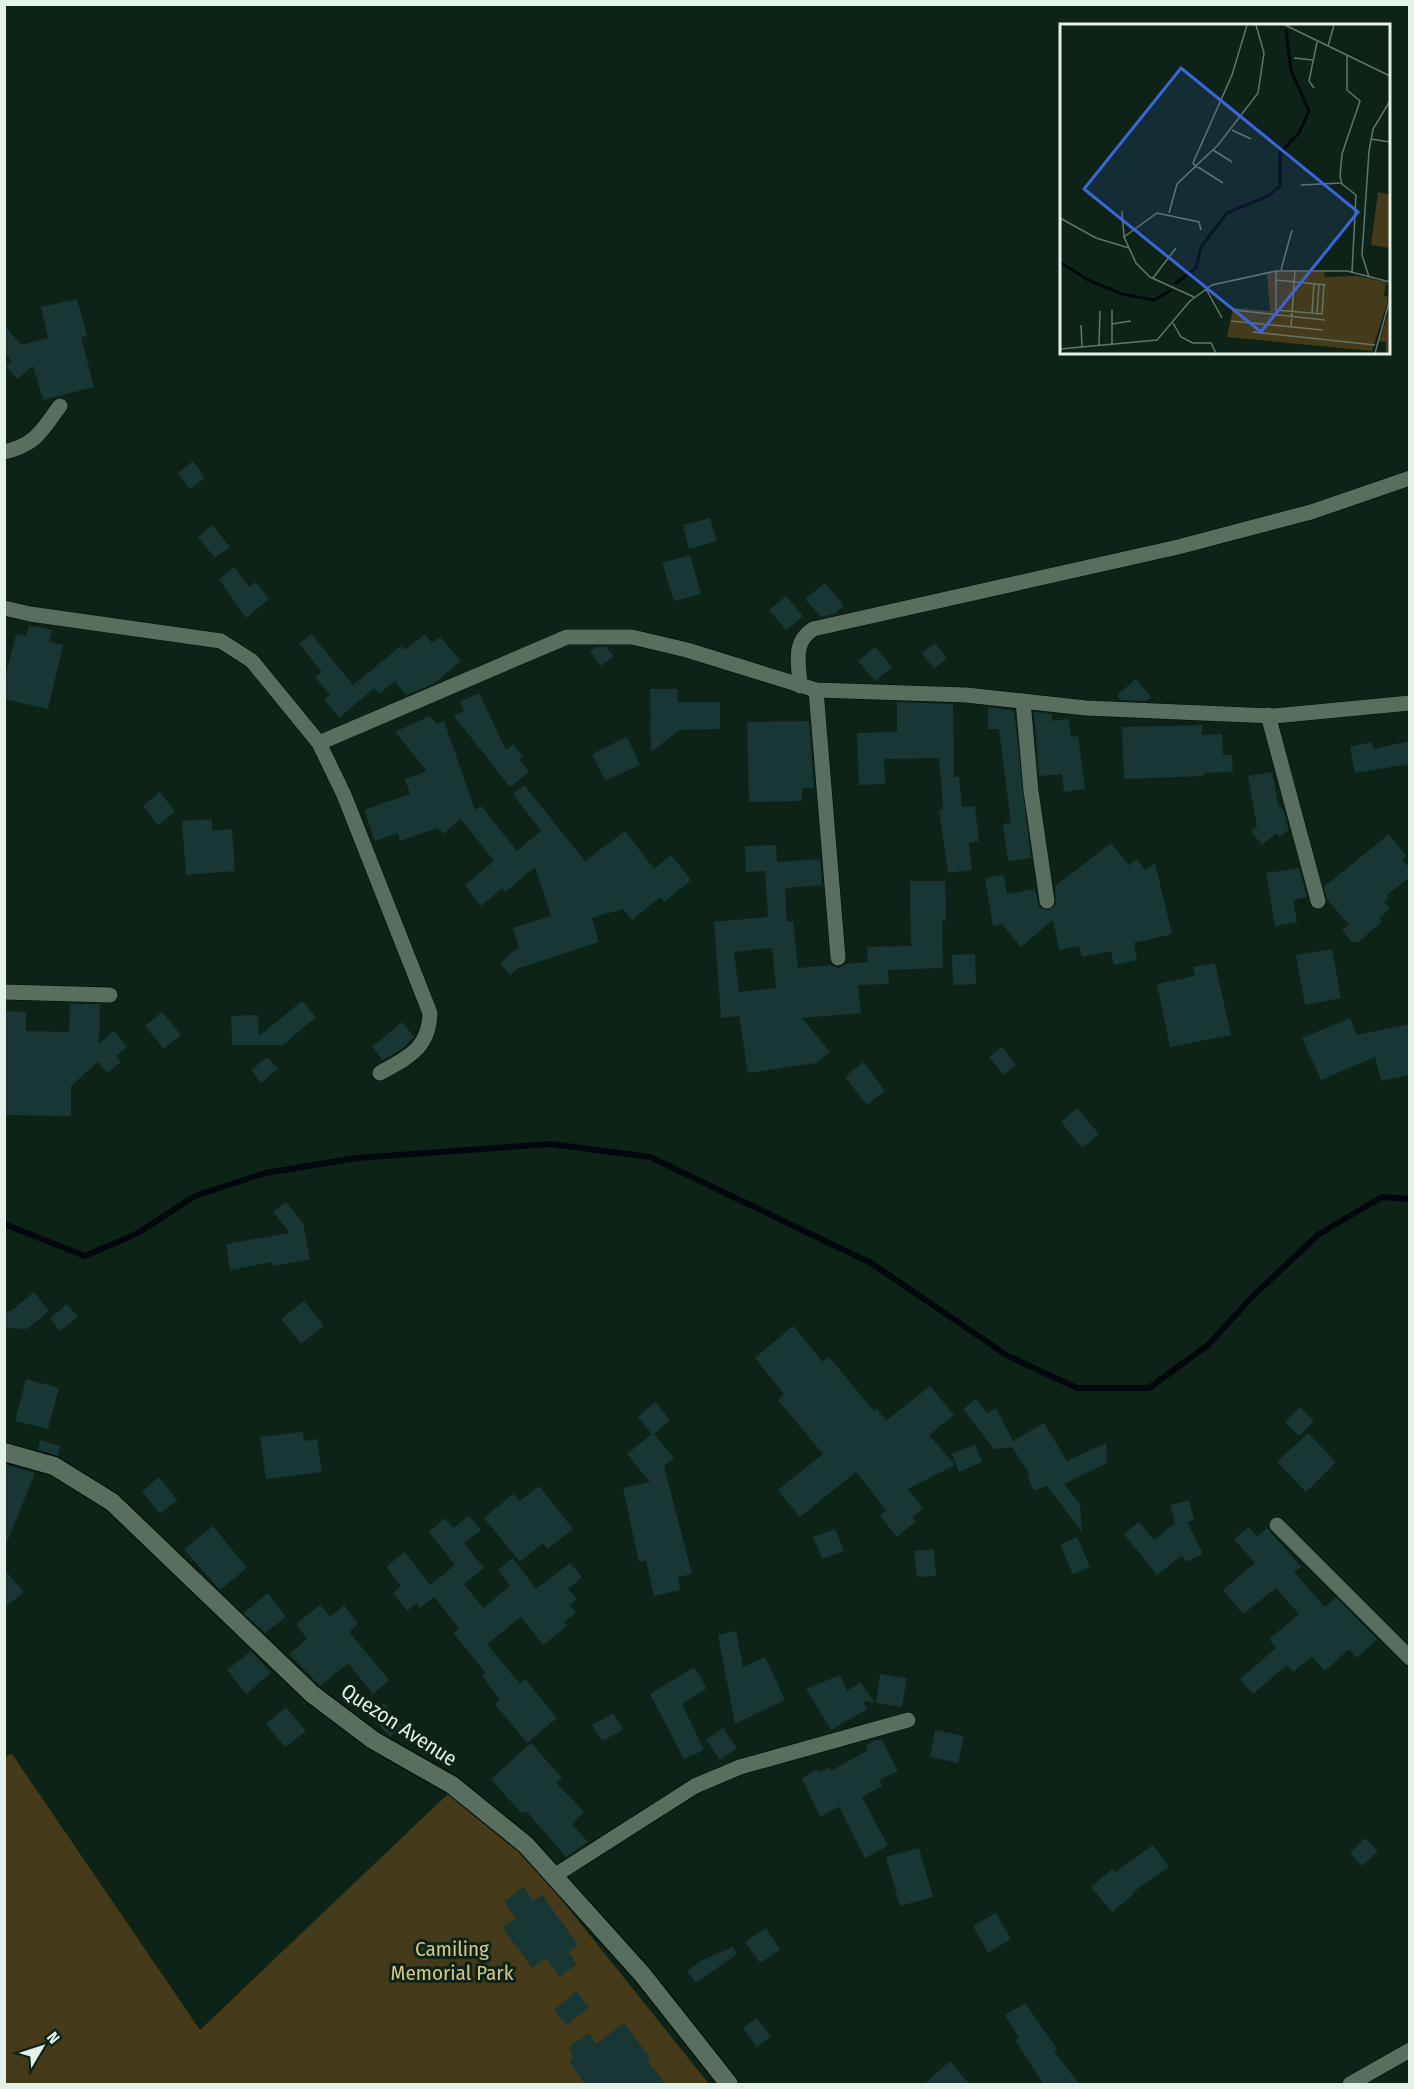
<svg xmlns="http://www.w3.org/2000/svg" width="1414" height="2089" font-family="'Fira Sans Condensed',sans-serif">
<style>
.green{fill:#453b1b}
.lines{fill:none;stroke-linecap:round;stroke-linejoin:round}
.stream{stroke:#00080e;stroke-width:6}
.building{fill:#183634;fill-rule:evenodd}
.street-casing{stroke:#000c03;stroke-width:16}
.secondary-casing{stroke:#000c03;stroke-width:20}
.street{stroke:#586f60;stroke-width:15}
.secondary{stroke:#586f60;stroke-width:18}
.labels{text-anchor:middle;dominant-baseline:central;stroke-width:6;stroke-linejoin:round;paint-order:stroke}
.street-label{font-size:21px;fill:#e3f1e8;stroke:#0d2317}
.park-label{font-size:21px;fill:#d7c484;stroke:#0d2317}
.inset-river{fill:none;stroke:#00080e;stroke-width:3}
.inset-road{fill:none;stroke:#63756b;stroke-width:1.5}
.view{fill:#3b66da;fill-opacity:0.15;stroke:#3b66da;stroke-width:3}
.inset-edge{fill:none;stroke:#e3f1e8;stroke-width:3}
</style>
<rect width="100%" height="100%" fill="#0d2317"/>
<polygon class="green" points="12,1754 200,2030 450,1792 533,1864 709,2084 5,2084 4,1757"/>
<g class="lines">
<polyline class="stream" points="4,1224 85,1256 138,1233 195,1196 265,1173 357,1158 551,1144 650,1157 871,1263 1008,1356 1077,1388 1149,1388 1208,1345 1253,1296 1319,1234 1382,1197 1410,1199"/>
</g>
<g class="building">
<polygon points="77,299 87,336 81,337 94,387 43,400 33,366 17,379 6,366 12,361 4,352 4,325 21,345 48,338 41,307"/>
<polygon points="193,461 205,478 190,489 178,473"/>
<polygon points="710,518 717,541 689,549 683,525"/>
<polygon points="212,525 230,547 215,558 198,537"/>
<polygon points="690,555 701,594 674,601 662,563"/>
<polygon points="234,567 249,587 256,582 269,599 246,618 219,579"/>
<polygon points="825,583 844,606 834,614 821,617 805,599"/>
<polygon points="786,596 803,616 786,630 769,610"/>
<polygon points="29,625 52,630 49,642 63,645 48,709 4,699 4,682 16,634 26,636"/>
<polygon points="311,634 353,685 401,646 405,650 425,634 432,643 440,637 461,661 433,684 406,695 395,681 379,694 374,688 339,718 324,699 330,695 315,677 322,672 299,644"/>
<polygon points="935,643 947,658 934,669 922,653"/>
<polygon points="596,647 606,647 614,656 601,666 590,652"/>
<polygon points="875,647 892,667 875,681 858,661"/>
<polygon points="1136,679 1151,697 1146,701 1120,700 1117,695"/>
<polygon points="650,689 677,689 678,702 720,702 720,729 680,730 651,752"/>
<polygon points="479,693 506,750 513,744 523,756 519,759 529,772 510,787 454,716 464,711 460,702"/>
<polygon points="897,702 953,704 954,777 959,777 962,807 975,806 979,841 969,843 972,870 948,873 939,810 943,809 939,758 884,759 885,784 859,785 857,733 897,732"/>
<polygon points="988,707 1014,711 1031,858 1008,861 1003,824 1011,823 999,729 988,729"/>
<polygon points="1034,712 1052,714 1052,721 1069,719 1071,737 1078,736 1085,789 1064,792 1062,774 1039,776"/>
<polygon points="430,716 437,724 444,721 475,810 481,806 517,851 541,831 513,794 524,785 585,861 625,831 654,869 671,855 691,880 664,902 660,897 632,920 623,909 592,918 599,942 519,968 510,975 500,963 519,947 513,928 551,916 535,867 505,892 502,888 481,906 465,885 494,861 461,819 443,834 438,828 400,841 398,833 375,841 364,810 410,794 405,779 427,771 395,732"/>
<polygon points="809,721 814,788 802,788 802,801 749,802 747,722"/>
<polygon points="1202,725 1202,735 1222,734 1223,755 1232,755 1233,772 1204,773 1204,776 1124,779 1122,727"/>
<polygon points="627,737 640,765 605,781 592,754"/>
<polygon points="1410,741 1410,764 1355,773 1350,747 1372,742 1374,749"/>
<polygon points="1272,772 1278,804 1284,811 1289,830 1279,837 1276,833 1262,845 1251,831 1257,826 1248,776"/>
<polygon points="160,792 175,812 158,825 143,806"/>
<polygon points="212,819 212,831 232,829 235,871 186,875 182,821"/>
<polygon points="1389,834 1406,856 1402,859 1410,869 1410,877 1387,895 1389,898 1384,902 1390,909 1379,918 1382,922 1358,942 1352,942 1342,930 1349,925 1327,899 1324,887"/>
<polygon points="1111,843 1129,865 1137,859 1145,870 1155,863 1172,934 1134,943 1137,960 1114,965 1111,951 1082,957 1079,946 1059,950 1053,920 1021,947 1002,924 993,926 985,878 1004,875 1007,894 1035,889 1039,907 1049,910 1056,904 1055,886"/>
<path d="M776,845l1,17 43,-3 2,26 -37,3 2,34 6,-1 5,47 33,-3 8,3 7,-4 22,-2 -1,-15 44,-1 -1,-65h35l1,40h-4l1,47 -55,2 1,14 -31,1 3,28 -59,5 28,34 -14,11 -68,10 -9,-57 -18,2 -7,-96 54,-5 -3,-46 -19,1 -1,-26zM772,948l4,40 -37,4 -5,-40z"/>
<polygon points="1299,868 1307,897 1293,900 1297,922 1275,926 1266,873"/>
<polygon points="1332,949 1341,998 1305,1005 1296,955"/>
<polygon points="975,954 976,984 953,985 952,955"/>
<polygon points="1215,963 1231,1035 1170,1047 1157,984 1195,976 1193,967"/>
<polygon points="302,1001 316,1017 283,1045 232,1045 231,1016 258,1015 259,1036"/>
<polygon points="70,1004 100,1004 99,1044 114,1031 127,1047 116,1056 121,1062 108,1073 98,1062 71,1086 71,1116 4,1115 4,1011 26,1012 26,1031 69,1032"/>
<polygon points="162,1012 181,1035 164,1049 145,1026"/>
<polygon points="1350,1018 1357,1035 1410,1024 1410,1075 1381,1081 1375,1057 1321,1080 1302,1038"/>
<polygon points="402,1022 414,1037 402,1049 383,1060 372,1047"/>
<polygon points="1002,1047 1016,1065 1003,1075 989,1057"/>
<polygon points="267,1057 278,1069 261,1083 251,1070"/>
<polygon points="863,1062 885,1091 867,1105 845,1077"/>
<polygon points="1077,1108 1099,1134 1082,1148 1061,1122"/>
<polygon points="286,1202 303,1223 310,1259 273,1266 272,1262 230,1270 226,1244 290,1233 273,1212"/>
<polygon points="34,1292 49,1311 27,1329 4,1328 4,1311 11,1311"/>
<polygon points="304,1301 324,1326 301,1344 281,1319"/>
<polygon points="67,1304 78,1317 60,1331 50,1318"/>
<polygon points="793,1326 823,1362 829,1357 874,1411 877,1409 886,1421 930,1386 954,1415 929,1435 955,1465 908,1489 923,1508 912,1517 916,1521 897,1537 880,1516 886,1510 856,1472 800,1517 778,1490 823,1454 778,1400 784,1394 755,1358"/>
<polygon points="26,1379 59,1388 48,1429 15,1421"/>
<polygon points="976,1399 987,1413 996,1408 1013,1441 1044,1423 1067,1461 1106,1443 1107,1463 1064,1484 1080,1504 1082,1532 1047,1486 1034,1491 1027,1476 1030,1475 1012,1447 994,1449 963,1409"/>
<polygon points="655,1402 670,1420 654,1434 674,1458 664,1466 692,1574 678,1577 680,1590 654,1596 646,1560 639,1562 623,1488 650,1482 627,1454 652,1434 638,1417"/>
<polygon points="1300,1407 1314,1421 1299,1436 1285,1422"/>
<polygon points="303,1432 304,1441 317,1439 322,1472 266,1479 260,1437"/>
<polygon points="1308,1433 1336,1462 1306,1492 1277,1462"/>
<polygon points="40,1440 60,1446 58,1456 38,1450"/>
<polygon points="975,1444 982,1462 959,1472 952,1454"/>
<polygon points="4,1464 35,1473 5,1547 4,1546"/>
<polygon points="159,1477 177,1500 160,1514 142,1491"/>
<polygon points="539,1486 573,1529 548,1549 543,1543 520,1562 484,1518 513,1494 520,1501"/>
<polygon points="1189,1500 1194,1520 1187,1522 1203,1554 1186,1562 1182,1555 1157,1575 1124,1534 1139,1522 1154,1540 1175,1523 1170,1505"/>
<polygon points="469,1516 481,1530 464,1543 484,1568 464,1584 483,1608 510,1586 498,1570 513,1558 536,1589 570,1563 582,1577 568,1589 577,1599 570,1605 576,1613 564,1622 567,1626 543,1645 521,1617 487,1644 520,1684 525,1679 557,1718 527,1743 495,1704 500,1700 482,1676 486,1673 453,1633 459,1628 434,1597 420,1608 417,1603 407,1611 393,1593 401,1586 386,1567 405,1552 430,1585 455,1565 429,1532 445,1518 453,1528"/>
<polygon points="213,1526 247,1568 220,1590 184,1549"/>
<polygon points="1249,1527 1257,1536 1267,1528 1301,1567 1294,1572 1325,1607 1336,1597 1377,1639 1357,1658 1349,1649 1325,1671 1312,1657 1293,1672 1287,1665 1253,1694 1240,1679 1276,1648 1269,1639 1299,1614 1276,1588 1243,1614 1223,1590 1255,1563 1234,1539"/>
<polygon points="835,1529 844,1551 822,1559 813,1537"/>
<polygon points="1077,1537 1090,1567 1073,1574 1060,1545"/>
<polygon points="934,1549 936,1576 917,1577 914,1551"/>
<polygon points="4,1569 24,1592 4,1608"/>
<polygon points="268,1593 286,1617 265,1633 243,1613"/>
<polygon points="320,1605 330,1617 344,1605 358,1624 349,1632 389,1680 373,1694 348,1663 320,1686 289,1654 307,1639 296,1624"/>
<polygon points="736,1631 743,1667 765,1657 785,1700 735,1724 718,1635"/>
<polygon points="251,1651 271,1673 246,1694 227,1670"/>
<polygon points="694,1667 707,1688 682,1704 704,1750 684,1759 650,1694"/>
<polygon points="880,1674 907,1678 902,1707 876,1703"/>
<polygon points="840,1675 847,1691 860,1682 875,1703 863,1701 867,1709 831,1730 806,1689"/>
<polygon points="384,1703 402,1726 390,1737 369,1715"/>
<polygon points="286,1707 306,1731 285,1747 266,1724"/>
<polygon points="613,1713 623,1730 602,1741 592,1725"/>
<polygon points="723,1728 737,1748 720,1760 706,1740"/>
<polygon points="935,1730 964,1736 958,1763 930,1757"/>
<polygon points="876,1740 882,1740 898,1771 879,1780 882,1786 862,1797 888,1846 865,1858 839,1807 820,1817 802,1778 818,1769 820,1772 829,1767 831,1771 868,1750 866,1745"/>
<polygon points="531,1743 562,1778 556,1783 584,1812 572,1824 588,1842 566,1857 526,1811 522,1814 491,1779"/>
<polygon points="1365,1838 1378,1851 1362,1866 1350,1853"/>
<polygon points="1153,1845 1169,1867 1133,1892 1134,1894 1112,1912 1091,1887 1112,1869 1115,1872"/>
<polygon points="919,1848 933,1897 900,1906 886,1857"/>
<polygon points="524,1887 533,1901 542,1895 578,1945 568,1952 577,1964 559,1977 546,1958 532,1968 502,1927 516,1918 504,1901"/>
<polygon points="996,1913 1011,1939 988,1953 973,1926"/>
<polygon points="766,1928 780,1950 760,1963 745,1942"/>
<polygon points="733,1947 737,1954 696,1983 687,1971 702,1960"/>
<polygon points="576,1991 589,2007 567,2025 554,2010"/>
<polygon points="1025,2003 1057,2049 1054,2051 1080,2085 1044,2085 1015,2040 1019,2038 1005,2015"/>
<polygon points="756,2018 771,2036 757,2047 743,2028"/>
<polygon points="624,2023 650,2058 647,2060 666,2085 585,2085 569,2061 574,2057 568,2048 589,2033 596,2044"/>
<polygon points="950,2061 970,2085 923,2085"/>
</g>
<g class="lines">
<g class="street-casing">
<g id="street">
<path d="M4,452c33,-8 37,-21 56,-46"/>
<path d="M4,608l26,6 191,27 31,20 67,82 25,52 86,218c-1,36 -22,44 -50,60"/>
<path d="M800,686c-1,-23 -8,-43 13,-57l365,-82 133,-35 99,-34"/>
<polyline points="816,690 838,958"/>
<polyline points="1023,701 1031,791 1047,901"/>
<polyline points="1268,715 1318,901"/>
<polyline points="319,743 567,637 632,637 687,650 816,690 966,695 1086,708 1274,716 1410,703"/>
<polyline points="4,992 110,995"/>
<polyline points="1277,1525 1410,1658"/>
<polyline points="554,1876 695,1786 740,1767 908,1720"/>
<polyline points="1350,2084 1410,2050"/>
</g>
</g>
<g class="secondary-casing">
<polyline id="secondary" points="4,1452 54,1466 112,1502 312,1694 373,1740 452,1785 526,1845 642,1974 729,2084"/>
</g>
<use href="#street" class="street"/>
<use href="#secondary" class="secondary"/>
</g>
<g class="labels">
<g class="street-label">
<text transform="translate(399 1725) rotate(33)">Quezon Avenue</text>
</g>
<g class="park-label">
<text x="452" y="1949">Camiling<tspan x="452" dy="24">Memorial Park</tspan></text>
</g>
</g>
<g transform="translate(1060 24)">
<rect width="330" height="330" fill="#0d2317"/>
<path d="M318,168l12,3v53l-19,-3zM219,247l45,1 1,5 32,-1 29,6 -2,14 5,1 -17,54 -145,-14 6,-29 37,3 -3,-37zM330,285v44h-4v-11l-7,-1z" fill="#453b1b"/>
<path class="inset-river" d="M0,238l28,18 34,14 32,6 17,-10M115,260l21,-16 5,-21 26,-34 41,-17 12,-10v-33l19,-20 10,-22 -18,-41 -5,-41"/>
<path class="inset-road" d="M225,1l105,51M268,22l6,-21M287,32v34l13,11 -18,53 -2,22 2,8 14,11 -4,77M234,34l19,2M254,64l-5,-7 8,-39M172,106l19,9M311,115l19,3M153,126l19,12M138,143l25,16M137,144l-4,-5 39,-88 15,-50M241,161l40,-2M62,187l2,26 12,26 14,14 44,20M109,189l8,-29 41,-39 40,-52 6,-40 -8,-28M0,194l36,20 33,10M64,213l33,-24 42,9 2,8M221,246l11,-40M216,247v39l46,4 2,-29M309,253l-7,-22 7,-104 4,-22 17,-28M93,254l23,-30M216,256l50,5M146,265l16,29M174,286l91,10M252,289l2,-29M257,290l2,-30M171,297l92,9M113,299l8,14 12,6h18l5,10M52,300l19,-3M21,301l1,22M231,303l4,-57M193,308l122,13M52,320v-34M39,321l1,-34M0,325l97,-9 33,-39 22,-16 64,-14h71l43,11M315,329l15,-54"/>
<path class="view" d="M121,44l177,144 -97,120 -177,-143z"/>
<rect width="330" height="330" class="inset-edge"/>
</g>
<rect width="1414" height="2089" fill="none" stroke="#e3f1e8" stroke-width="12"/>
<g transform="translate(42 2047) rotate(51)" stroke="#0d2317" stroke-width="4.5" paint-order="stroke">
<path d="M0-4.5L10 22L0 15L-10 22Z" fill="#e3f1e8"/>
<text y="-9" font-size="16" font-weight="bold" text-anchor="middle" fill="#e3f1e8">N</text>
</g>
</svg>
